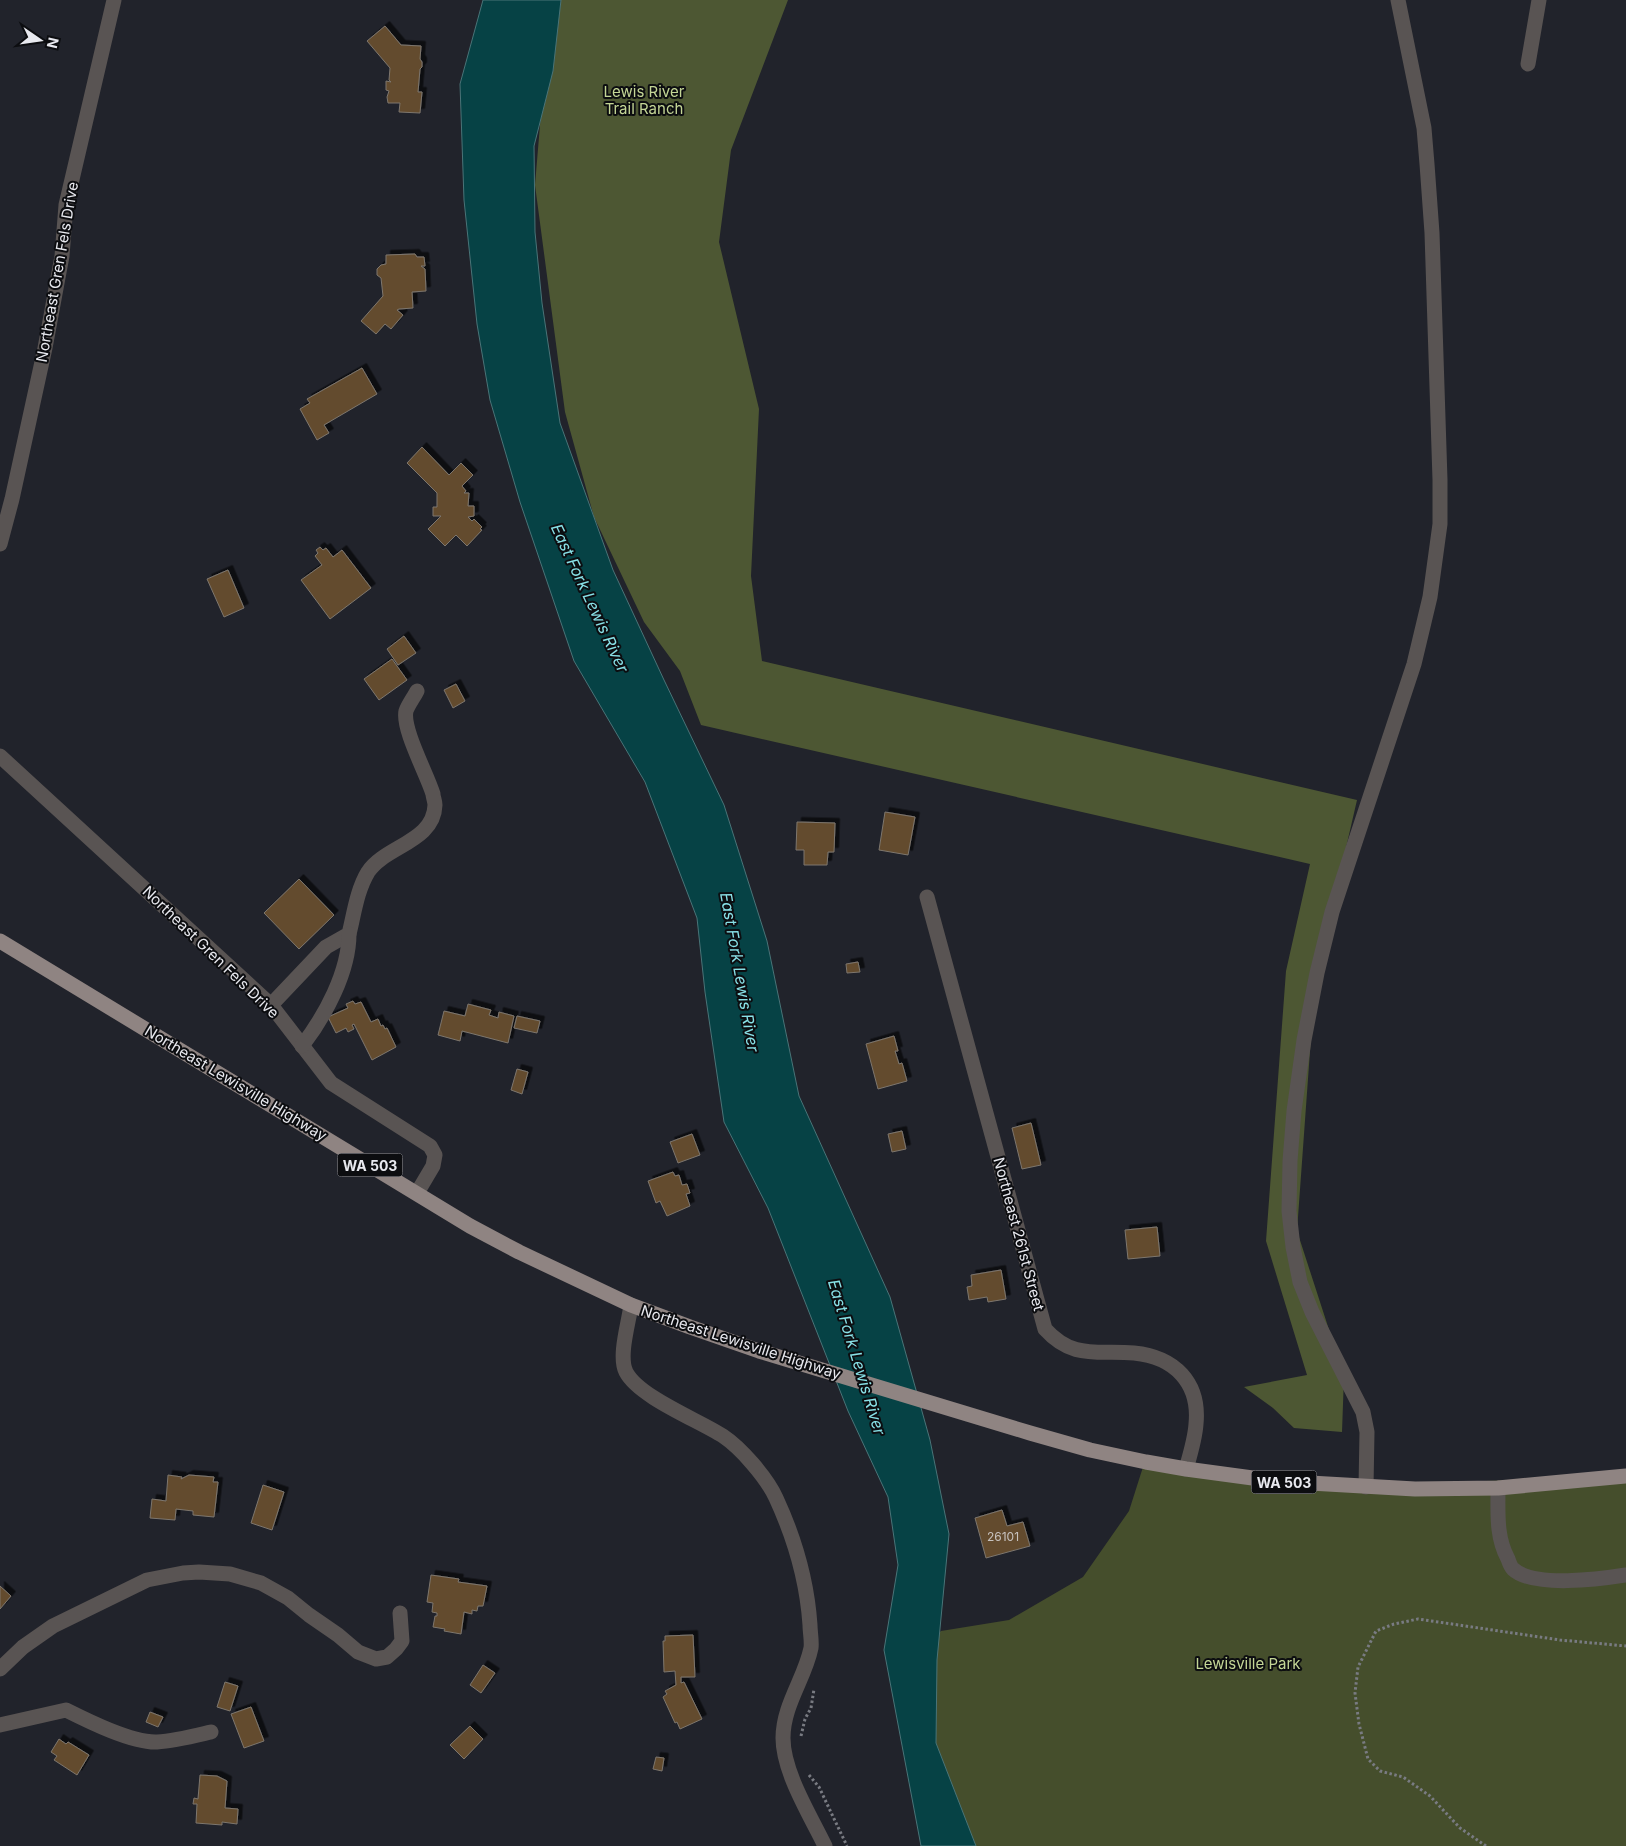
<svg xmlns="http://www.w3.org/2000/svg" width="1626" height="1846" font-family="Inter,sans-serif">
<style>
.green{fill:#454e2c}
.forest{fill:#4d5733}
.water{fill:#064245;stroke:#4a7478}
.building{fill:#644c2d;stroke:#7d766e;filter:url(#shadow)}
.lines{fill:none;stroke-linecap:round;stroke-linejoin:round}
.path{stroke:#797b82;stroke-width:3;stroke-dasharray:2.5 2.5;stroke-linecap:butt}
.minor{stroke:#595453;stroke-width:15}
.major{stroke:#8f8482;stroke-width:15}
.labels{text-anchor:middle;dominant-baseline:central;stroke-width:4;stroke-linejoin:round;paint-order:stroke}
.number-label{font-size:12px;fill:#c7c2be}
.shield{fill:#0c0d10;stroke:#a6a7ac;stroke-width:1}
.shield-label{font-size:14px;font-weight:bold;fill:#e8e9ef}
.park-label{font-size:15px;fill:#c4d696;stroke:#0c0d10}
.street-label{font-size:15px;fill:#e8e9ef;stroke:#0c0d10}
.water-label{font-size:16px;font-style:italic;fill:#88e1e7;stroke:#0c0d10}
</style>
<defs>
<filter id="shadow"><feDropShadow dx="4.5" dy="-4.5" stdDeviation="0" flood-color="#0009"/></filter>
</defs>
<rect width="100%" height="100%" fill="#21232b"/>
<polygon class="green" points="1143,1467 1347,1486 1626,1476 1626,1846 972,1846 935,1759 934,1638 941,1631 1009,1620 1083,1577 1129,1511"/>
<polygon class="forest" points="561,0 788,0 731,150 719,242 759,409 751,576 762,661 1357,800 1315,982 1297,1231 1344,1376 1342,1432 1294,1428 1273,1408 1244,1387 1307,1375 1266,1241 1286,971 1310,864 701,725 680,671 644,622 594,517 565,412 535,185 542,101"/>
<polygon class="water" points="483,0 561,0 553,71 534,146 535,232 542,303 560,423 613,570 664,680 724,805 767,941 799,1096 890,1297 930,1440 949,1534 937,1660 936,1743 976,1846 921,1846 884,1650 898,1565 888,1497 848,1411 768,1208 724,1122 705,992 697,918 645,782 574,661 520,502 490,400 477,324 464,200 460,84"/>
<g class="building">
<polygon points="385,26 401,45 421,46 420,59 422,62 422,67 420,69 418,92 422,92 420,113 399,112 400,103 388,103 387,97 389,91 386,90 386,81 391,82 389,80 390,68 367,41"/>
<polygon points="415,254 417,257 424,257 425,266 421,266 425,269 426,291 412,292 413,308 399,309 397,310 403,315 391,329 385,324 376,334 361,321 383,296 381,278 377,275 377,269 381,265 386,264 386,255"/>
<polygon points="362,368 377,394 324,425 329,433 317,440 300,409 310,403 307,399"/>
<polygon points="422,447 449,475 461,463 473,475 462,486 466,491 464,493 469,493 468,506 474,506 474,516 468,517 472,521 474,519 482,527 480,529 482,530 467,546 456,535 445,546 428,529 441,516 433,516 433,507 437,507 437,493 407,463"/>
<polygon points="320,547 323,550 326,548 333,557 342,550 371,588 330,619 301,580 322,565 315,556 318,553 316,550"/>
<polygon points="228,570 244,608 224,617 207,579"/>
<polygon points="404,636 416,653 398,665 387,649"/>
<polygon points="392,659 407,680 379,700 364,679"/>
<polygon points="456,684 465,701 453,708 444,690"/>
<polygon points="885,812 915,817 908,855 879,850"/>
<polygon points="797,822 835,823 834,852 828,852 827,865 804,865 804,850 796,850"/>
<polygon points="299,879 334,915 299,949 264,913"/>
<polygon points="858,962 860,972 847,973 846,964"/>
<polygon points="353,1001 355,1004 361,1002 371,1022 378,1019 381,1026 383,1025 385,1029 387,1028 396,1047 372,1060 354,1024 352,1025 354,1029 348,1032 346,1028 336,1033 328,1017 348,1008 346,1004"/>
<polygon points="468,1004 491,1010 489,1015 498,1018 499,1012 514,1016 508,1043 462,1031 460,1041 438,1035 444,1011 465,1016"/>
<polygon points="517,1016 540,1021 537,1033 514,1028"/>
<polygon points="894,1036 898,1051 895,1051 899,1064 902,1063 907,1081 878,1089 866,1044"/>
<polygon points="517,1069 528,1072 522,1094 511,1090"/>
<polygon points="1031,1123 1041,1165 1022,1169 1012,1128"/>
<polygon points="902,1131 906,1149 892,1152 888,1134"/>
<polygon points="692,1134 700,1155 678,1163 670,1142"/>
<polygon points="673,1172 675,1176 679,1175 682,1185 687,1184 690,1193 686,1194 690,1206 667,1216 660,1201 656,1203 648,1181"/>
<polygon points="1157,1227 1160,1256 1128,1259 1125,1230"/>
<polygon points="1001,1270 1006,1299 988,1302 987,1297 969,1300 967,1287 972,1286 971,1275"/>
<polygon points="168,1475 182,1477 181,1479 189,1475 214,1477 213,1482 218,1482 214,1517 193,1515 193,1511 176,1509 175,1520 150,1518 152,1499 166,1501"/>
<polygon points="263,1485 284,1492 272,1530 251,1523"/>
<polygon points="1002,1510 1007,1526 1023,1522 1030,1546 986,1558 975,1518"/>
<polygon points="431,1575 459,1579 458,1582 487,1586 483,1606 478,1606 477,1611 472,1610 472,1614 464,1612 461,1634 444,1631 445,1629 433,1627 435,1616 437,1616 437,1613 432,1612 433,1603 427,1602"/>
<polygon points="0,1586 11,1596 0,1609"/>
<polygon points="693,1635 695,1677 681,1677 681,1683 684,1682 702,1719 680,1729 677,1722 675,1723 663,1697 667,1694 665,1691 676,1685 675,1671 664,1672 663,1641 665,1641 665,1636"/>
<polygon points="483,1665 495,1673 481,1693 470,1685"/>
<polygon points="225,1682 238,1686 230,1711 217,1707"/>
<polygon points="251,1707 264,1741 244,1748 231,1714"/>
<polygon points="150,1712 163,1717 158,1727 146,1722"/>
<polygon points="470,1726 483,1739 464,1759 450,1745"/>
<polygon points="59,1739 66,1744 68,1742 89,1755 77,1775 54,1760 57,1756 51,1752"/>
<polygon points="656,1757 664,1758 662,1771 653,1769"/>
<polygon points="200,1775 217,1776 227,1781 225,1808 238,1809 237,1824 222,1822 222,1825 196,1823 197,1804 193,1804 194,1798 198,1799"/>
</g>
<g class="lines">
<g class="path">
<polyline points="801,1736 805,1719 811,1708 814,1689"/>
<polyline points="809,1775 819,1787 847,1846"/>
<polyline points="1486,1846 1460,1828 1430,1796 1403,1777 1380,1771 1368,1759 1359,1724 1355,1693 1358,1667 1376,1631 1394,1624 1418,1619 1560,1640 1626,1646"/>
</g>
<g class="minor">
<polyline points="1528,64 1539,0"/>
<polyline points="0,544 12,499 45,348 62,256 66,205 114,0"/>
<polyline points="0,756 271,1005 331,1083 430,1146 435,1155 433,1166 417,1193"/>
<path d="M927,897l118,432c28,31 52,21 89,24 41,4 66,30 62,71 -1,15 -6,31 -10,45"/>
<path d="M271,1005l55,-58 23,-13c5,-20 8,-44 19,-62 17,-26 66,-30 67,-67 0,-4 -2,-8 -2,-11 -6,-20 -31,-65 -27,-83 2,-6 8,-14 11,-20"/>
<path d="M302,1046c23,-30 47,-74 47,-112"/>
<path d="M631,1305c-2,17 -13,51 -5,67 13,25 72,48 97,64 18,12 44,42 53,62 19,41 31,82 34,127 0,7 2,16 1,23 -6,30 -28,57 -28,90 0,34 27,77 42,108"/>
<polyline points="1366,1487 1367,1432 1363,1412 1312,1312 1300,1282 1293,1247 1289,1211 1290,1161 1294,1111 1304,1040 1317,973 1332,912 1414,664 1430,597 1440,524 1440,480 1432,233 1427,164 1424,128 1398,0"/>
<path d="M1498,1488c0,25 -2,49 10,71 1,3 3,8 5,10 20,19 88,10 113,6"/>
<polyline points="0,1669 23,1647 53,1626 147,1580 183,1573 199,1572 230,1574 261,1583 288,1598 309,1615 338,1635 358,1652 376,1659 387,1657 396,1649 402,1641 400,1613"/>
<path d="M0,1725l66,-15c22,11 66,33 91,32 18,-1 37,-6 54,-10"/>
</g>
<polyline class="major" points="0,941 470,1226 519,1252 631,1305 690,1327 759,1351 1030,1433 1090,1450 1146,1462 1186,1469 1275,1481 1415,1489 1498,1488 1626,1476"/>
</g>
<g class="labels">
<g class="number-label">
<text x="1003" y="1536">26101</text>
</g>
<g class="shield">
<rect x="337.5" y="1153.5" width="65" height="23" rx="4"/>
<rect x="1251.5" y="1470.5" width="65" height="23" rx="4"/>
</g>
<g class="shield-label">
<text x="370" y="1165">WA 503</text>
<text x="1284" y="1482">WA 503</text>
</g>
<g class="park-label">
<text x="644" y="91">Lewis River<tspan x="644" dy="17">Trail Ranch</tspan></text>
<text x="1248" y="1663">Lewisville Park</text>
</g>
<g class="street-label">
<text transform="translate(57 272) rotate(-80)">Northeast Gren Fels Drive</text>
<text transform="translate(211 952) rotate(44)">Northeast Gren Fels Drive</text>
<text transform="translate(236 1083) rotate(31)">Northeast Lewisville Highway</text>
<text transform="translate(1019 1234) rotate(75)">Northeast 261st Street</text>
<text transform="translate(741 1342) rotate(18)">Northeast Lewisville Highway</text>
</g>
<g class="water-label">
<text transform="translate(590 598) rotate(65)">East Fork Lewis River</text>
<text transform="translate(740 972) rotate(80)">East Fork Lewis River</text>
<text transform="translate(857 1357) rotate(73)">East Fork Lewis River</text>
</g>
</g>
<g transform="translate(40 40) rotate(103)" stroke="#0c0d10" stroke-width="4" paint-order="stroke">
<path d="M0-4L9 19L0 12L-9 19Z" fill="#e8e9ef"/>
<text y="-8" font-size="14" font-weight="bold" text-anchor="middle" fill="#e8e9ef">N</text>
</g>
</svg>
